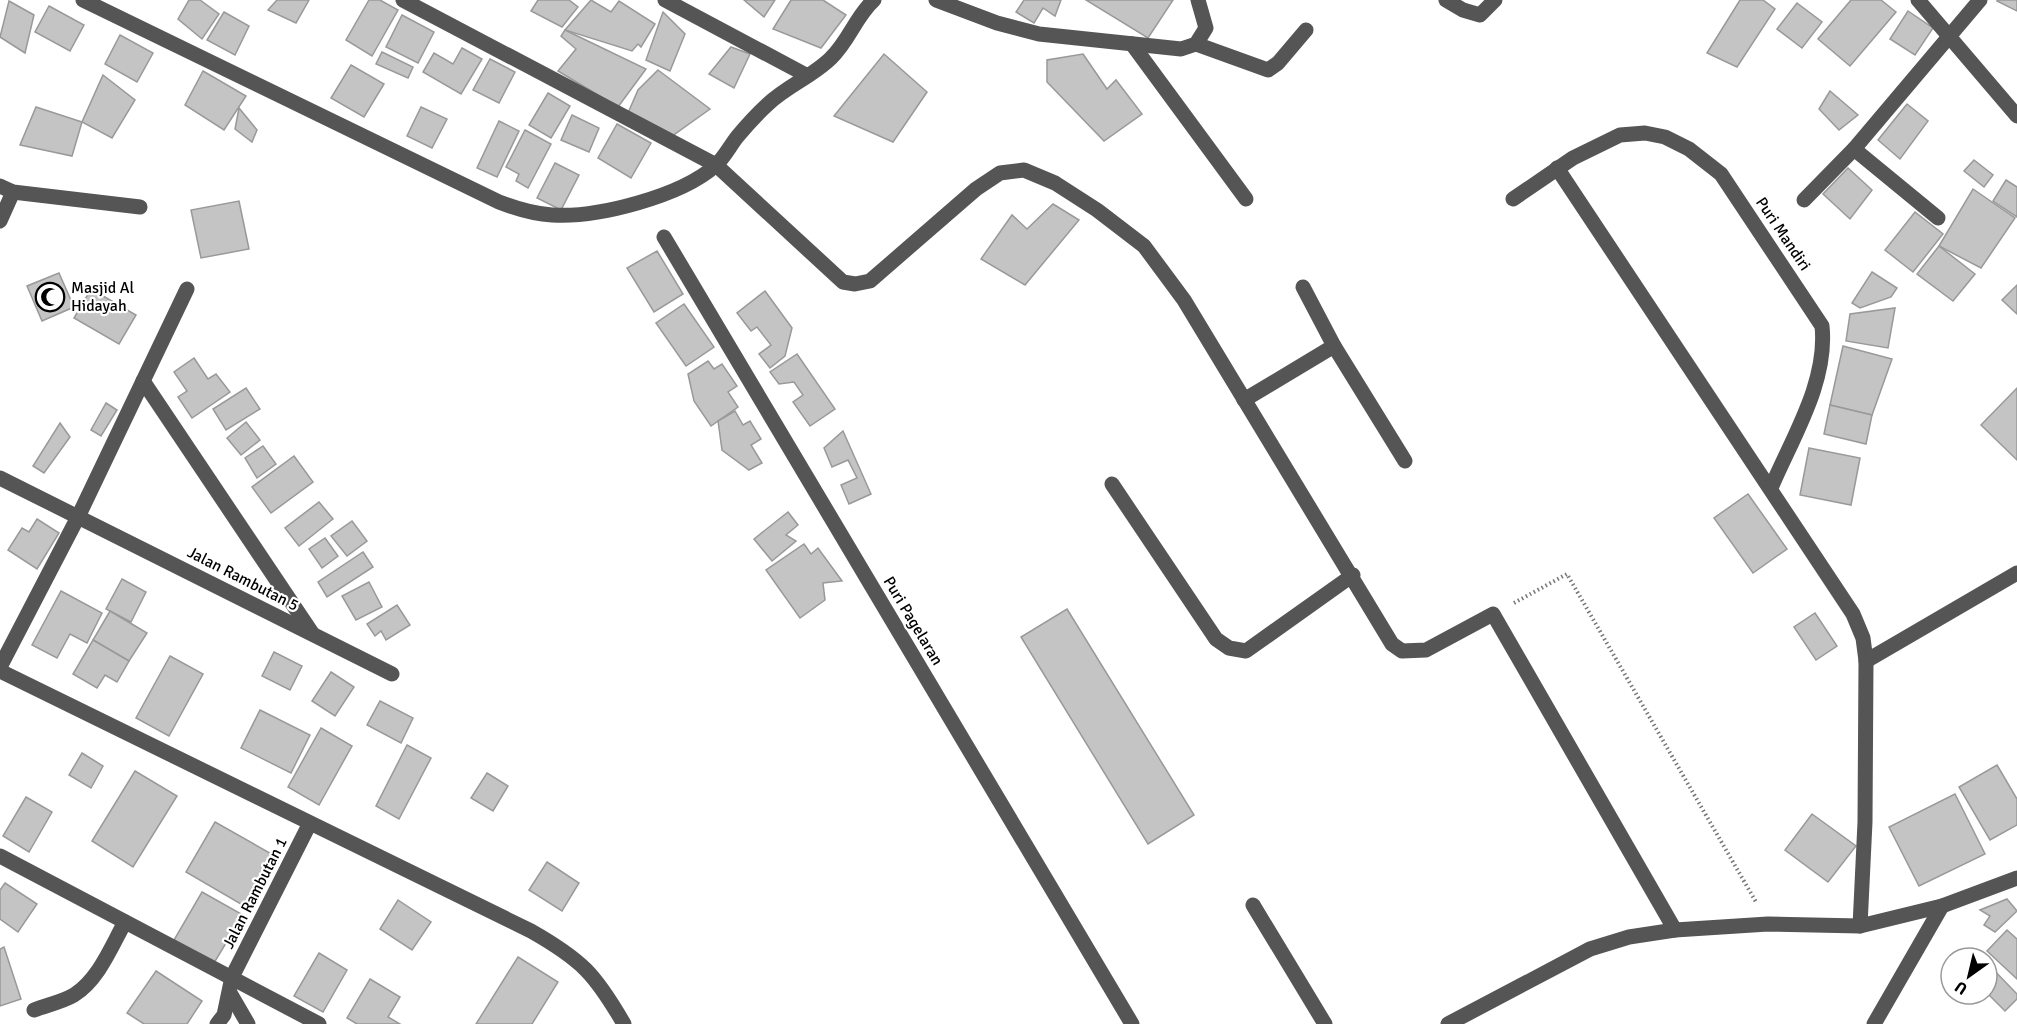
<svg xmlns="http://www.w3.org/2000/svg" width="2017" height="1024" font-family="Signika,sans-serif">
<style>
.building{fill:#c4c4c4;stroke:#999;stroke-width:1.5}
.lines{fill:none;stroke-linecap:round;stroke-linejoin:round}
.path{stroke:#777;stroke-width:4;stroke-dasharray:1.5 3;stroke-linecap:butt}
.minor{stroke:#555;stroke-width:15}
.labels{text-anchor:middle;dominant-baseline:central;stroke-width:4.5;stroke-linejoin:round;paint-order:stroke}
.street-label{font-size:16px;fill:#000;stroke:#fff}
.poi-label{font-size:16px;fill:#000;stroke:#fff;text-anchor:start}
</style>
<rect width="100%" height="100%" fill="#fff"/>
<g class="building">
<polygon points="189,0 200,0 219,14 202,39 178,19"/>
<polygon points="277,0 309,0 296,23 268,10"/>
<polygon points="369,0 380,0 398,10 372,56 346,40"/>
<polygon points="538,0 569,0 578,7 562,27 531,11"/>
<polygon points="591,0 611,12 619,1 655,24 641,47 638,44 632,51 565,30"/>
<polygon points="744,0 775,0 764,17"/>
<polygon points="791,0 823,0 846,15 821,48 773,29"/>
<polygon points="1024,0 1061,0 1055,16 1043,8 1034,23 1016,12"/>
<polygon points="1086,0 1173,0 1148,38"/>
<polygon points="1740,0 1763,0 1775,9 1737,67 1707,53"/>
<polygon points="1851,0 1881,0 1896,12 1850,66 1818,39"/>
<polygon points="2017,0 2017,11 1997,1 1997,0"/>
<polygon points="9,1 34,15 25,53 0,37"/>
<polygon points="1797,3 1822,22 1802,48 1777,29"/>
<polygon points="49,6 84,25 70,51 35,32"/>
<polygon points="1908,11 1933,28 1915,55 1890,39"/>
<polygon points="224,12 249,26 235,55 207,40"/>
<polygon points="663,12 685,34 670,71 646,60"/>
<polygon points="402,15 434,32 418,63 386,47"/>
<polygon points="565,30 646,69 618,107 558,71 576,49 561,36"/>
<polygon points="120,35 153,53 137,82 105,64"/>
<polygon points="731,47 750,54 734,88 709,74"/>
<polygon points="462,48 482,59 461,94 423,72 434,53 453,64"/>
<polygon points="382,52 413,67 408,78 376,64"/>
<polygon points="884,54 927,92 893,142 834,116"/>
<polygon points="1083,54 1107,89 1116,80 1142,114 1104,141 1047,82 1047,60"/>
<polygon points="490,59 515,72 499,103 473,90"/>
<polygon points="351,65 384,84 364,117 331,98"/>
<polygon points="658,70 710,109 672,136 628,113 638,90"/>
<polygon points="203,71 246,96 224,130 185,105"/>
<polygon points="103,75 135,100 112,138 82,122"/>
<polygon points="1830,91 1858,115 1839,130 1819,109"/>
<polygon points="548,93 570,106 551,138 529,125"/>
<polygon points="1907,104 1928,121 1900,159 1878,140"/>
<polygon points="36,107 82,122 72,156 20,145"/>
<polygon points="421,107 447,119 432,148 407,136"/>
<polygon points="239,108 257,130 252,142 235,129"/>
<polygon points="572,115 599,128 589,152 561,140"/>
<polygon points="499,121 519,131 497,177 477,168"/>
<polygon points="617,124 651,143 631,178 598,158"/>
<polygon points="525,130 551,144 528,188 516,181 519,174 506,167"/>
<polygon points="1974,160 1993,175 1984,187 1964,171"/>
<polygon points="555,163 579,175 561,210 537,198"/>
<polygon points="1848,168 1872,190 1850,219 1823,194"/>
<polygon points="2006,180 2017,187 2017,217 1993,201"/>
<polygon points="1973,189 2015,218 1981,268 1939,246"/>
<polygon points="239,201 249,249 201,258 191,210"/>
<polygon points="1053,204 1079,220 1025,285 981,259 1012,215 1027,229"/>
<polygon points="1915,212 1943,234 1913,272 1885,250"/>
<polygon points="1939,246 1975,274 1953,301 1917,274"/>
<polygon points="657,251 683,294 654,312 627,268"/>
<polygon points="1872,272 1897,288 1891,297 1860,308 1852,303"/>
<polygon points="59,273 74,307 42,321 27,286"/>
<polygon points="2017,285 2017,314 2002,300"/>
<polygon points="91,289 136,315 119,344 74,318"/>
<polygon points="765,291 792,328 785,356 770,368 759,354 771,345 757,327 751,331 737,313"/>
<polygon points="684,304 714,347 686,366 656,323"/>
<polygon points="1895,308 1888,348 1846,341 1850,314"/>
<polygon points="1843,346 1892,359 1872,415 1830,405"/>
<polygon points="797,354 835,409 810,426 793,402 803,395 794,382 779,384 770,372"/>
<polygon points="194,358 208,379 216,374 230,392 192,418 178,397 187,391 174,372"/>
<polygon points="708,361 714,369 722,364 737,386 728,392 738,407 711,426 694,401 688,374"/>
<polygon points="246,388 260,409 226,430 213,409"/>
<polygon points="2017,388 2017,460 1981,425"/>
<polygon points="106,403 117,410 101,436 91,430"/>
<polygon points="1830,405 1872,415 1866,444 1824,434"/>
<polygon points="735,411 743,425 750,421 761,439 751,445 762,463 749,470 722,450 718,421"/>
<polygon points="246,422 260,440 241,455 227,438"/>
<polygon points="60,423 70,437 44,473 33,466"/>
<polygon points="843,431 871,494 849,504 841,485 857,478 848,460 832,467 824,448"/>
<polygon points="263,446 276,464 257,478 245,458"/>
<polygon points="1809,448 1860,458 1851,505 1800,495"/>
<polygon points="294,456 313,482 271,513 252,487"/>
<polygon points="1748,494 1787,549 1753,573 1714,518"/>
<polygon points="319,502 333,519 299,546 285,528"/>
<polygon points="788,512 798,525 786,535 796,541 772,561 754,539"/>
<polygon points="37,519 59,533 37,569 8,550 22,528 29,532"/>
<polygon points="352,521 367,541 347,556 331,536"/>
<polygon points="325,538 338,556 322,568 309,549"/>
<polygon points="804,544 811,554 818,548 842,581 823,583 825,600 800,618 766,570"/>
<polygon points="363,552 373,567 327,597 318,582"/>
<polygon points="122,579 146,592 131,622 106,609"/>
<polygon points="369,582 382,607 356,620 342,596"/>
<polygon points="61,591 102,613 87,643 70,634 57,658 32,645"/>
<polygon points="397,605 410,625 386,640 381,631 375,636 367,624"/>
<polygon points="1067,609 1194,815 1148,844 1021,637"/>
<polygon points="110,611 147,633 129,661 93,640"/>
<polygon points="1815,613 1837,646 1816,660 1794,627"/>
<polygon points="93,640 129,661 117,682 105,675 97,688 73,674"/>
<polygon points="274,652 302,666 290,690 262,676"/>
<polygon points="170,656 203,674 169,736 136,718"/>
<polygon points="331,672 354,687 335,716 312,701"/>
<polygon points="380,701 413,718 401,743 367,725"/>
<polygon points="260,710 310,735 291,773 241,748"/>
<polygon points="321,728 352,746 319,805 288,787"/>
<polygon points="407,745 431,758 399,819 376,806"/>
<polygon points="82,753 103,766 91,788 69,775"/>
<polygon points="1997,765 2017,799 2017,825 1990,840 1959,787"/>
<polygon points="135,771 177,796 133,867 92,841"/>
<polygon points="487,773 508,786 493,811 471,798"/>
<polygon points="1955,794 1985,854 1919,886 1889,827"/>
<polygon points="26,797 52,812 29,852 3,836"/>
<polygon points="1812,814 1856,846 1828,882 1785,850"/>
<polygon points="215,822 275,856 246,907 186,872"/>
<polygon points="547,862 579,883 562,911 529,890"/>
<polygon points="5,883 37,904 18,932 0,919 0,890"/>
<polygon points="202,892 243,915 214,963 174,940"/>
<polygon points="2007,899 2017,911 1995,932 1984,925 1990,916 1980,910"/>
<polygon points="398,900 431,922 412,950 380,929"/>
<polygon points="2007,930 2017,939 2017,979 1987,951"/>
<polygon points="4,947 21,999 0,1006 0,949"/>
<polygon points="319,953 347,970 323,1012 294,996"/>
<polygon points="518,957 558,982 532,1024 476,1024"/>
<polygon points="1987,963 2017,994 2017,999 2005,1011 1987,993"/>
<polygon points="156,971 202,1001 187,1024 144,1024 127,1013"/>
<polygon points="370,979 400,997 388,1017 400,1024 357,1024 347,1018"/>
</g>
<g class="lines">
<polyline class="path" points="1514,603 1567,574 1756,902"/>
<g class="minor">
<path d="M83,0l416,202c18,7 34,12 53,13 46,3 129,-19 163,-49 9,-8 15,-20 22,-29 10,-12 20,-23 31,-33 19,-18 45,-28 63,-46 18,-17 25,-42 43,-58"/>
<polyline points="403,0 716,165 843,282 855,284 870,281 976,189 1000,173 1024,170 1055,183 1097,210 1144,246 1184,300 1392,644 1402,651 1426,650 1493,614 1675,930"/>
<polyline points="665,0 806,75"/>
<polyline points="936,0 997,23 1039,34 1181,49 1196,44 1206,28 1198,0"/>
<polyline points="1446,0 1463,10 1480,15 1495,0"/>
<polyline points="1918,0 2017,116"/>
<polyline points="1132,44 1246,199"/>
<polyline points="1196,44 1268,70 1278,63 1306,30"/>
<polyline points="1854,149 1938,218"/>
<polyline points="1557,168 1853,614 1863,638 1866,661 1865,822 1860,926"/>
<polyline points="0,186 13,192 140,207"/>
<path d="M1513,199l60,-41 47,-23 25,-2 20,4 24,12 32,25 101,152c6,56 -30,112 -51,162"/>
<polyline points="1804,200 1854,149 1980,0"/>
<polyline points="0,221 13,192"/>
<polyline points="664,237 1132,1024"/>
<polyline points="1303,287 1334,346 1405,461"/>
<polyline points="143,381 312,633"/>
<polyline points="1244,400 1334,346"/>
<polyline points="0,478 392,674"/>
<polyline points="1112,484 1216,639 1229,648 1246,651 1353,575"/>
<polyline points="1866,661 2017,573"/>
<polyline points="0,667 78,517 187,289"/>
<path d="M0,671l531,260c51,29 64,43 93,93"/>
<polyline points="0,856 319,1024"/>
<polyline points="1253,905 1325,1024"/>
<polyline points="230,993 248,1024"/>
<path d="M34,1010c13,-5 28,-8 40,-15 25,-16 37,-48 51,-73"/>
<polyline points="217,1024 224,1015 232,977 309,825"/>
<polyline points="1448,1024 1590,949 1629,937 1675,930 1768,924 1860,926 1942,906 2017,878"/>
<polyline points="1874,1024 1942,906"/>
</g>
</g>
<defs>
<g id="mosque-ring" transform="scale(1.5)"><circle r="9.5" fill="#fff" stroke="#000" stroke-width="1.5"/><path d="M3.5-4.9A6 6 0 1 0 3.5 4.9A5 5 0 1 1 3.5-4.9Z" fill="#000"/></g>
</defs>
<g fill-rule="evenodd">
<use href="#mosque-ring" x="50" y="297"/>
</g>
<g class="labels">
<g class="street-label">
<text transform="translate(1783 234) rotate(56)">Puri Mandiri</text>
<text transform="translate(243 579) rotate(27)">Jalan Rambutan 5</text>
<text transform="translate(913 621) rotate(59)">Puri Pagelaran</text>
<text transform="translate(255 893) rotate(-63)">Jalan Rambutan 1</text>
</g>
<g class="poi-label">
<text x="71" y="288">Masjid Al<tspan x="71" dy="18">Hidayah</tspan></text>
</g>
</g>
<g transform="translate(1969 976) rotate(214)"><circle r="28" fill="#ffffff" stroke="#999999" stroke-width="1.5"/>
<path d="M0-4.5L10 22L0 15L-10 22Z" fill="#000000"/>
<text y="-9" font-size="16" font-weight="bold" text-anchor="middle" fill="#000000">U</text>
</g>
</svg>
